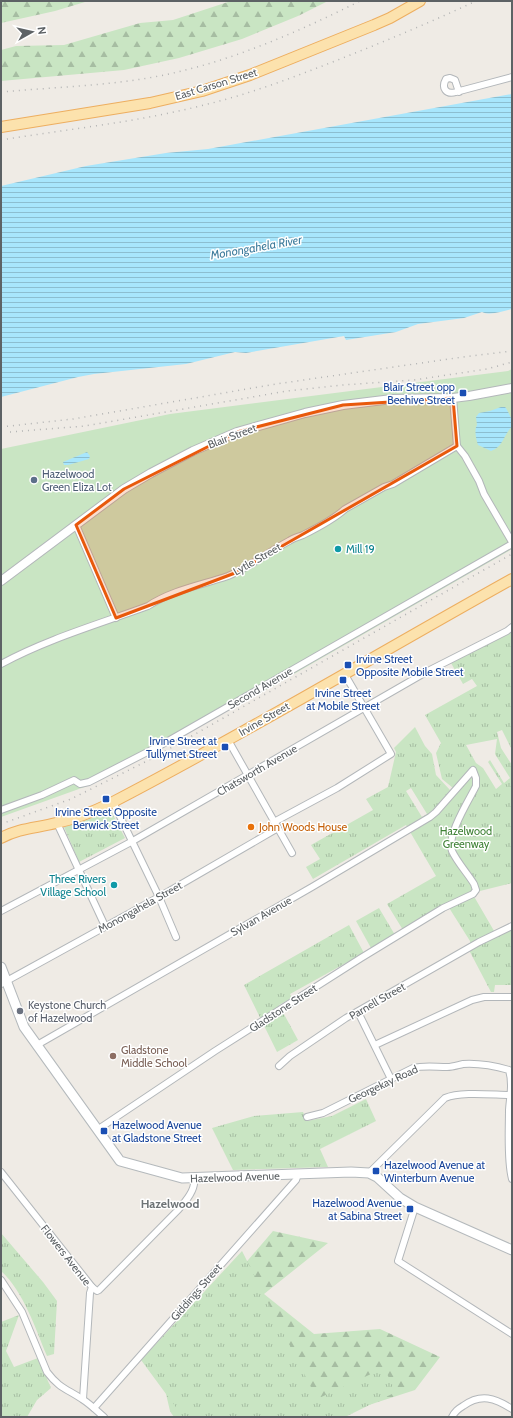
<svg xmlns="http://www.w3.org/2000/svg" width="513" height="1418" font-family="Cabin,sans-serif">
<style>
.green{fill:#c9e5c3}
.forest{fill:url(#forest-firs)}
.park{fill:url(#park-tufts);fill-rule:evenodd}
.water{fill:url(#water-rules)}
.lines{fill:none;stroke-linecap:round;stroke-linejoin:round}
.minor-casing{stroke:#b3b7ba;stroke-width:8}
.tertiary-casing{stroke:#b3b7ba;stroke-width:10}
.secondary-casing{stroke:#b4b9bc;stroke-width:11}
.primary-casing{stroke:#edae60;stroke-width:12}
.minor{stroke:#fff;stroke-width:6}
.tertiary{stroke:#fff;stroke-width:8}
.secondary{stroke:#fff;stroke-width:9}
.primary{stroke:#fce2ad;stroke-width:10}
.rail{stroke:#b2b3b3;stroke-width:1.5;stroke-dasharray:1 5;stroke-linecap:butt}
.marked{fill:#e8590c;fill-opacity:0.2;stroke:#e8590c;stroke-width:3;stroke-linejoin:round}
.transit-dot{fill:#1a4fb4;stroke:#fff;stroke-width:1.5}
.service-dot{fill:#5c6f8a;stroke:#fff;stroke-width:1.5}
.culture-dot{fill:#0f9aa8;stroke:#fff;stroke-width:1.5}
.food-dot{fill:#e8710a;stroke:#fff;stroke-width:1.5}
.worship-dot{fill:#6b7280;stroke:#fff;stroke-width:1.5}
.education-dot{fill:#8d6e63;stroke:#fff;stroke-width:1.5}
.labels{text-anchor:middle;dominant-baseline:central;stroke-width:3;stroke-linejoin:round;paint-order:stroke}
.street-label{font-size:11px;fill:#5d6265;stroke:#fff}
.transit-label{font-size:11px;fill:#164399;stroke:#fff;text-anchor:end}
.service-label{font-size:11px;fill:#4e5e75;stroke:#fff;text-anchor:start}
.culture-label{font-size:11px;fill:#0d838f;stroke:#fff;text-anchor:start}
.food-label{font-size:11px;fill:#c56008;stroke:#fff;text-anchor:start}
.park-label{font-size:11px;fill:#408237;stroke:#fff}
.worship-label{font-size:11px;fill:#5b616d;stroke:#fff;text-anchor:start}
.education-label{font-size:11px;fill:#785e54;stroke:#fff;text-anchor:start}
.water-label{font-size:12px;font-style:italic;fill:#3f7d9d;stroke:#fff}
.neighbourhood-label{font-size:12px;font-weight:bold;fill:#6e7477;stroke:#fff}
</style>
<defs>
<pattern id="forest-firs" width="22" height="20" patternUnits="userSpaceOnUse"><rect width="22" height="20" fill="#c9e5c3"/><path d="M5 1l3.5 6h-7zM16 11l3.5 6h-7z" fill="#a6bda2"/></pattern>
<pattern id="park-tufts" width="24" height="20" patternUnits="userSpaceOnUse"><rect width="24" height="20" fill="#c9e5c3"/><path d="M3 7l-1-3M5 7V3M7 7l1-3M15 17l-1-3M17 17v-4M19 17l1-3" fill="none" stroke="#a6bda2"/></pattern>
<pattern id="water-rules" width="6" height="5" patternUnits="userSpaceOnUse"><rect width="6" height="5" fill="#a8e6fc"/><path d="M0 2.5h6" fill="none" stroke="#8cbed0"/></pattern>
</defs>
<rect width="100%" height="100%" fill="#efebe5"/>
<polygon class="green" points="512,369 512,549 273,686 90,785 1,817 1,449 170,414 508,371"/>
<g class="forest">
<polygon points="1,1 85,1 85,2 55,11 1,23"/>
<polygon points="231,1 328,1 298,16 242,39 179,58 124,70 1,81 1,50 16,46 64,45 140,23 173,20"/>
<polygon points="273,1231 328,1243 264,1294 314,1334 380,1329 440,1357 415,1390 332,1417 283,1395 239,1417 174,1417 170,1411 159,1364"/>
</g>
<g class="park">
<path d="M512,629v121l-10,-20 -5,2 4,16 11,17v118l-40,10 25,43 15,-8v57h-17l-1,7h-3l-21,-40v-11l-24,-38 -43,27 -16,-26 49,-28 -30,-51 -93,54 -7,-12 14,-8 -9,-14 62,-35 -7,-11 22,-12 8,-35 -2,-4 21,-21 10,19 7,8 4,21 14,15 3,-2 -11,-9 -6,-26 5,-10 -16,-28 52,-29 -5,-7 -9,5 -12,-21zM497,739l-2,15 15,24 -6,5 -14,-23 -2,2 14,22 -6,5 -13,-21 -7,-5 -10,-18zM411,788l16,26 -5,3 -16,-26z"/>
<polygon points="110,809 125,838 79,862 64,827 87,820"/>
<polygon points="379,908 395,935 371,948 356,921"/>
<polygon points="349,925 364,953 290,994 292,998 279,1005 298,1040 277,1052 244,985"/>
<polygon points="366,1099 376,1121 320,1149 328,1167 233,1170 212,1128 254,1116 303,1112 307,1121 332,1116"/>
<path d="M1,1233l42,49 14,19 -3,53 -7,2c-12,-28 -23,-64 -46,-85z"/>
<polygon points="242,1251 317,1399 384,1368 396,1392 345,1417 284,1417 283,1416 281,1417 183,1417 141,1360"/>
<polygon points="19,1315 6,1351 14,1367 38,1358 51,1388 37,1400 27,1417 1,1417 1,1322"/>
</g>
<g class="water">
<path d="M512,94v215c-9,2 -21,7 -30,3l-18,6 -46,6 -22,8 -50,8 -2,-4 -98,17 -11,-1 -49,12 -92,10 -16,3 -77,20v-211l85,-20 80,-13 42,-4z"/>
<path d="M501,407h4c2,2 7,12 7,15 1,5 -3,7 -5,11 -5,8 -6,14 -16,18l-13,-6c-2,-6 -4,-15 -1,-20l-1,-8 3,-4 11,-2z"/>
<polygon points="87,452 90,456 89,459 68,465 64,465 63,462"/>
</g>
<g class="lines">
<g class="minor-casing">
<g id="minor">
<path d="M459,92l-4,-12 -5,-2 -4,1c-5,9 0,16 10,13l56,-15"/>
<polyline points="453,398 457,446 465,456 479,481 484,494 512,542"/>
<polyline points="76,525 116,618"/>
<path d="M1,664c46,-25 98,-40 147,-58 24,-16 54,-21 80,-30 22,-9 40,-24 61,-35 4,-3 9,-4 14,-6 14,-7 30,-15 42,-26l39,-22 9,-3 64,-38"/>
<polyline points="228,740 292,853"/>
<polyline points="113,802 159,897 176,937"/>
<polyline points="1,810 42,795 74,780 80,784 89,782 161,745 512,544"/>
<polyline points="274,822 337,788 391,754 344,673"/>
<polyline points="57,823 105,926"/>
<polyline points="1,911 131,842 428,671 507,631 512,627"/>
<polyline points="1,984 159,897 278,828"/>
<polyline points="358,1012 391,1079"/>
<path d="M37,1045l275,-158 118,-70 6,-5 37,-42 3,8v8c-7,14 -30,50 -24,65 5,11 16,23 22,33l2,6 -3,4 -30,14 -82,50 -146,93 -118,79"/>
<polyline points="375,1045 472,1000 484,997 512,997"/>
<polyline points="279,1066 290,1056 346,1018 479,942 512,926"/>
<path d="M307,1117l16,-4 90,-45c12,-3 23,-1 34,-1 6,0 11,-2 16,-3 16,-1 32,2 46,6 4,14 1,26 0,40 0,20 -2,50 3,69"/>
<polyline points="1,1172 92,1287 90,1293 83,1399"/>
<path d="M369,1173l76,-75c16,-7 49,-3 67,-3"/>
<polyline points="415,1207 398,1261 512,1334"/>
<path d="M1,1280l21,32 25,60c12,16 20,17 35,27 8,5 15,12 22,18"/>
<path d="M92,1287l5,4 2,-1 79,-80c7,-8 18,-20 16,-32"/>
<polyline points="94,1408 296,1180 298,1174"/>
<path d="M452,1417c3,-6 6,-8 11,-11 18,-13 32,-8 49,3"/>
</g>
</g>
<g class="tertiary-casing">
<polyline id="tertiary" points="1,581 124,489 151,473 193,451 237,432 305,413 343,405 392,399 453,398 469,396 512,388"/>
</g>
<g class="secondary-casing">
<polyline id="secondary" points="1,967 24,1027 120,1161 182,1178 351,1172 369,1173 377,1177 400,1198 415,1207 512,1250"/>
</g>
<g class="primary-casing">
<g id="primary">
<polyline points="1,127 150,103 202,91 250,75 374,25 390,18 420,1"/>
<path d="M1,838c18,-10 36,-10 55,-15 20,-4 39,-12 57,-21 135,-70 266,-149 399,-223"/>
</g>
</g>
<use href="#minor" class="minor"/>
<use href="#tertiary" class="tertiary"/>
<use href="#secondary" class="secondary"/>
<use href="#primary" class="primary"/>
<g class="rail">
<path d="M1,92c54,-5 110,-6 163,-17 68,-14 134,-43 196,-74"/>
<path d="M1,140c68,-11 137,-18 203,-35 42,-10 82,-25 121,-40 51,-20 102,-41 151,-64"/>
<polyline points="1,427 73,419 276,384 463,357 512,351"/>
<polyline points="10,432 85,426 287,391 343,385 414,380 487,369 512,362"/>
<polyline points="1,824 71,799 153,758 512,554"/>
</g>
</g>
<path class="marked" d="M453,398l4,48 -222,127 -119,45 -40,-93 48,-36 113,-57 106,-27z"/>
<g class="transit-dot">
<rect x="459" y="389" width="8" height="8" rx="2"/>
<rect x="344" y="661" width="8" height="8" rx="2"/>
<rect x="339" y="676" width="8" height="8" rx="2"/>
<rect x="221" y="743" width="8" height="8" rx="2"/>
<rect x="102" y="795" width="8" height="8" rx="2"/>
<rect x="100" y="1127" width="8" height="8" rx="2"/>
<rect x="372" y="1167" width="8" height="8" rx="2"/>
<rect x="406" y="1205" width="8" height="8" rx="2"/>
</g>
<circle class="service-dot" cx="34" cy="480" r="4"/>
<g class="culture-dot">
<circle cx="338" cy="549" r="4"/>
<circle cx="114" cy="885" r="4"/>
</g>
<circle class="food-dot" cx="251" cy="827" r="4"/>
<circle class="worship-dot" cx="20" cy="1011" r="4"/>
<circle class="education-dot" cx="113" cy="1056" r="4"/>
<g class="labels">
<g class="street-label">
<text transform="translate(216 84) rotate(-17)">East Carson Street</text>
<text transform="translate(232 436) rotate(-21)">Blair Street</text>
<text transform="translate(257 559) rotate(-30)">Lytle Street</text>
<text transform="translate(260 688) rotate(-30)">Second Avenue</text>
<text transform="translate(264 719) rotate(-30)">Irvine Street</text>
<text transform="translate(257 770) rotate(-30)">Chatsworth Avenue</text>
<text transform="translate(140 907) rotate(-29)">Monongahela Street</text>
<text transform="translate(261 916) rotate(-30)">Sylvan Avenue</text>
<text transform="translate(377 1001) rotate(-30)">Parnell Street</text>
<text transform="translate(283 1008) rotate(-33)">Gladstone Street</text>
<text transform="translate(383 1084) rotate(-25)">Georgekay Road</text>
<text transform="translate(235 1177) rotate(-2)">Hazelwood Avenue</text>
<text transform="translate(66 1255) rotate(52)">Flowers Avenue</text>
<text transform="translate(196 1292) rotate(-49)">Giddings Street</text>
</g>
<g class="transit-label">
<text x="455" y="387">Blair Street opp<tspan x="455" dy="13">Beehive Street</tspan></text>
<text x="356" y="659" text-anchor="start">Irvine Street<tspan x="356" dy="13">Opposite Mobile Street</tspan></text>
<text x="343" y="693" text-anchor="middle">Irvine Street<tspan x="343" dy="13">at Mobile Street</tspan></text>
<text x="217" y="741">Irvine Street at<tspan x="217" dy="13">Tullymet Street</tspan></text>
<text x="106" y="812" text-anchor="middle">Irvine Street Opposite<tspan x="106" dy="13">Berwick Street</tspan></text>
<text x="112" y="1125" text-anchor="start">Hazelwood Avenue<tspan x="112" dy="13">at Gladstone Street</tspan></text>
<text x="384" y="1165" text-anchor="start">Hazelwood Avenue at<tspan x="384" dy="13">Winterburn Avenue</tspan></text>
<text x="402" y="1203">Hazelwood Avenue<tspan x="402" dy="13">at Sabina Street</tspan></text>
</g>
<g class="service-label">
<text x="42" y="474">Hazelwood<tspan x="42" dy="13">Green Eliza Lot</tspan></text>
</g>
<g class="culture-label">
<text x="346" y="549">Mill 19</text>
<text x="106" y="879" text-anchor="end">Three Rivers<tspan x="106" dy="13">Village School</tspan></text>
</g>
<g class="food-label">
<text x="259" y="827">John Woods House</text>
</g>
<g class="park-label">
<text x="466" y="831">Hazelwood<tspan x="466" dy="13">Greenway</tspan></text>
</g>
<g class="worship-label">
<text x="28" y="1005">Keystone Church<tspan x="28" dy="13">of Hazelwood</tspan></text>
</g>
<g class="education-label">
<text x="121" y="1050">Gladstone<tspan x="121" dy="13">Middle School</tspan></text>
</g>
<g class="water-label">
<text transform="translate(256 247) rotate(-10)">Monongahela River</text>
</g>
<g class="neighbourhood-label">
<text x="170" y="1203">Hazelwood</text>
</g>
</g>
<rect width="513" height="1418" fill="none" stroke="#5d6265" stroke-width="4"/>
<g transform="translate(32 32) rotate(82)" stroke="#ffffff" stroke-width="3" paint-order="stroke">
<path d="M0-3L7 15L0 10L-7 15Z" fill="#5d6265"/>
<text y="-6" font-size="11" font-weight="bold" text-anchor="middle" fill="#5d6265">N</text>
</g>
</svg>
